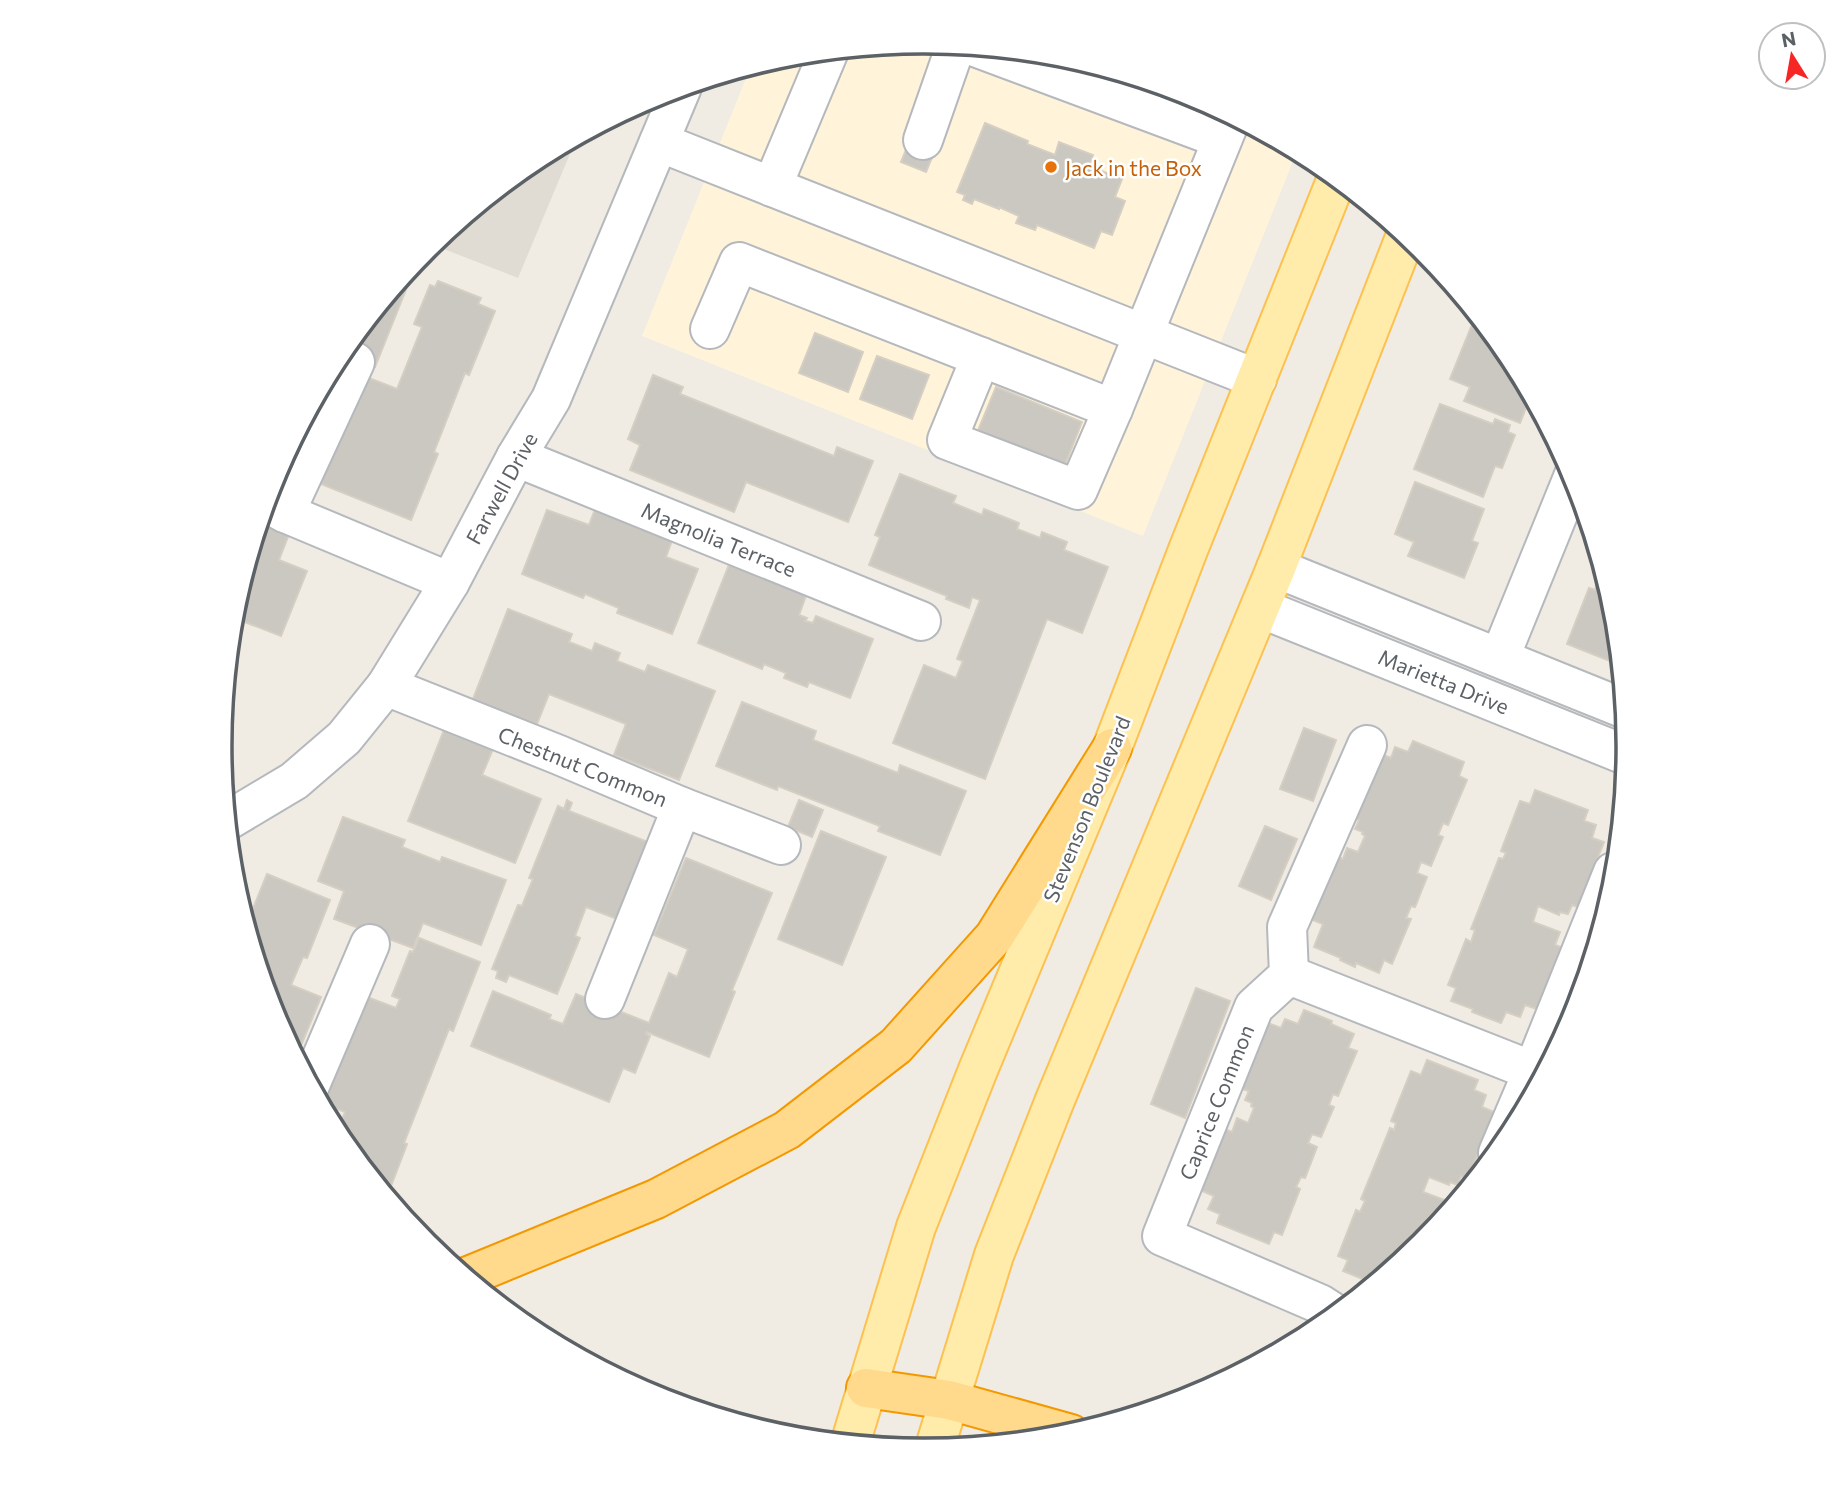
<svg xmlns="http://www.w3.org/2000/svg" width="1848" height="1493" font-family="Commissioner,sans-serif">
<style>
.commercial{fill:#fff4da}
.education{fill:#e0dbd3}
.building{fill:#cbc7c1;stroke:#d5cec2;stroke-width:2}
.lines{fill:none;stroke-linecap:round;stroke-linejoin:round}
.minor-casing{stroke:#b5b8bc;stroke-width:42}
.major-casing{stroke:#fcc151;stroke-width:42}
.highway-casing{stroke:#f49800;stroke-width:42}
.minor{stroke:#fff;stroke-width:38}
.major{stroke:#ffecaa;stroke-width:38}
.highway{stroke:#ffda8c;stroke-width:38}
.food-dot{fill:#e8710a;stroke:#fff;stroke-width:2.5}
.labels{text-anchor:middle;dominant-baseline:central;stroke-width:5;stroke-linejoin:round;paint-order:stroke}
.food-label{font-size:21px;fill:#c56008;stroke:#fff;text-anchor:start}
.street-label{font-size:21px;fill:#5c6166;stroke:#fff}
.rim{fill:none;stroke:#5c6166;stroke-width:3.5}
</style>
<rect width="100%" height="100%" fill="#f0ece4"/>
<polygon class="commercial" points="924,42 1062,56 1194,96 1297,151 1143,536 642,336 751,66 787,55"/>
<polygon class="education" points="577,137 518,278 431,244 533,161"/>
<g class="building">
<polygon points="985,123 1028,141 1027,144 1055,155 1059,142 1093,155 1089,166 1122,179 1115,197 1125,201 1112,235 1101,231 1094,248 1037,225 1035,230 1016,223 1019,216 999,207 999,209 974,199 972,204 963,200 965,195 957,192"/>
<polygon points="908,145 933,155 926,172 901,162"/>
<polygon points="404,275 411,277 375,367 340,353"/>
<polygon points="438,281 481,298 478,304 495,311 469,375 465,373 434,452 438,454 411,520 321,484 364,376 397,389 422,327 414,324 430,285 435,287"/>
<polygon points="1471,327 1494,336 1510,355 1531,395 1520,423 1464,401 1470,387 1450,379"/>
<polygon points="815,333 863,352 848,392 799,373"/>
<polygon points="877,356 929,375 912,419 860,399"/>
<polygon points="653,375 683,387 680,394 834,456 837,447 873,461 848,522 746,482 734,512 630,470 640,445 628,439"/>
<polygon points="996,387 1082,422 1059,480 972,445"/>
<polygon points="1440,404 1493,424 1495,419 1510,425 1508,432 1515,435 1502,468 1495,466 1483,497 1414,469"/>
<polygon points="900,474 956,496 953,503 982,515 984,509 1019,523 1017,529 1040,538 1042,532 1067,542 1064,550 1108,567 1082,633 1047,619 985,779 893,743 924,665 956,678 963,661 957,659 980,600 972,597 969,608 946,599 947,596 869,565 880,537 875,535"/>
<polygon points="1415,482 1484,509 1472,541 1478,543 1464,578 1408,556 1414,542 1395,534"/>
<polygon points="599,499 675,532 666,557 698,569 672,634 617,613 619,608 585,594 583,598 522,574 547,510 589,525"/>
<polygon points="259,522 289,534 279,560 307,571 281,636 232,617 233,609"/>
<polygon points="734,552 810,585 799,615 807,618 805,621 813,623 816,616 873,639 850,698 809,682 807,687 784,678 786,673 764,664 762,669 698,643"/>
<polygon points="1597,583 1608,588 1615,609 1620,665 1567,644 1589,588 1595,590"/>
<polygon points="508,609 572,634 569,642 592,651 595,643 620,653 617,661 645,672 648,665 715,691 679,780 614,755 626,724 549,694 537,724 473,699"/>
<polygon points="742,702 816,731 813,740 898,773 900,765 966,791 940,855 878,831 880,826 778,786 777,790 716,766"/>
<polygon points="1304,728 1336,740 1313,801 1280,789"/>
<polygon points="444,730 493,749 482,775 541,799 515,863 408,821"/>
<polygon points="1413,741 1464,762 1459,776 1467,780 1448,825 1443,823 1438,835 1443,837 1431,866 1421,862 1417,873 1427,877 1415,907 1411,906 1406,918 1411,919 1392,964 1384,960 1379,973 1356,963 1355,967 1340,960 1341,958 1314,947 1323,924 1310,919 1336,856 1343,859 1347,848 1358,852 1365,836 1362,834 1363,832 1355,829 1359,820 1352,817 1379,753 1391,758 1395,747 1408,752"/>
<polygon points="1535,790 1588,810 1584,821 1596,825 1592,838 1604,842 1578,907 1572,905 1568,914 1560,912 1559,915 1538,906 1533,922 1560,932 1555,945 1561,947 1537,1009 1525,1005 1520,1017 1506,1012 1501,1023 1472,1012 1473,1009 1451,1001 1456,988 1448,985 1466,939 1471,942 1475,930 1471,929 1499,858 1503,859 1506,853 1501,851 1520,801 1530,804"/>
<polygon points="567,800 572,803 569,811 648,842 617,919 586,907 575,936 580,938 557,994 509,975 506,982 496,978 498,971 492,969 518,905 522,906 533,879 529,878 558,806 564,809"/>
<polygon points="799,800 823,810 812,837 788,827"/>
<polygon points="343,817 405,840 402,847 440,862 442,857 506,880 481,945 423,923 413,948 334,919 344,891 318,881"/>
<polygon points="1265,826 1297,839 1271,900 1239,886"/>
<polygon points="821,831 886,857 842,965 778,939"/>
<polygon points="686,858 772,893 732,990 735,992 709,1057 647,1032 646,1034 650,1036 635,1073 623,1068 609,1102 471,1046 493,991 551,1015 549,1019 563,1024 576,994 649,1023 669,973 677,977 688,949 654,935"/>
<polygon points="267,874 330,900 307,958 303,957 291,985 321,997 300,1048 303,1049 298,1062 273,1016 246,926"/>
<polygon points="419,938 480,962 453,1031 449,1029 404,1143 407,1144 391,1186 372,1179 338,1138 336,1135 345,1112 320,1102 362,995 396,1008 400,999 392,996 410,951 413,952"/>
<polygon points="1196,988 1230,1001 1185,1118 1151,1104"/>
<polygon points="1304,1010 1332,1021 1331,1024 1354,1034 1348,1048 1357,1051 1338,1096 1333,1094 1329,1105 1334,1107 1321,1137 1312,1134 1308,1143 1317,1147 1305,1178 1301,1177 1296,1187 1300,1189 1282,1235 1274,1232 1269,1244 1217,1223 1220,1214 1208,1209 1214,1196 1200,1190 1225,1129 1232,1132 1237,1118 1248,1123 1254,1108 1251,1106 1252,1103 1245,1100 1249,1091 1242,1089 1268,1023 1281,1028 1285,1019 1298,1024"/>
<polygon points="1427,1060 1478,1080 1474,1090 1486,1095 1482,1107 1494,1112 1468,1179 1461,1176 1458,1185 1450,1182 1449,1185 1429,1177 1423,1192 1450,1202 1446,1216 1422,1245 1375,1284 1343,1271 1348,1260 1338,1256 1356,1210 1360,1212 1365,1201 1361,1199 1390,1128 1394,1130 1396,1123 1391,1121 1411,1071 1421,1075"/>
</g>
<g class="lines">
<g class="minor-casing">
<g id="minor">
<polyline points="975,47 1222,139"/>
<polyline points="923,140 956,45"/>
<polyline points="659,142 1257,379"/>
<polyline points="772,187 829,51"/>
<polyline points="710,329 739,262 1113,409"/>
<polyline points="981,357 947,440 1078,490 1113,409 1232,116"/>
<polyline points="516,457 921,621"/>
<polyline points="265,502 285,513 450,582"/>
<polyline points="285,513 355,362 337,357"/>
<polyline points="1276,568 1625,709"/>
<polyline points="1260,608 1628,756"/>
<polyline points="1500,657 1574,475"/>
<polyline points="386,686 559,755 682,807 781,845"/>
<polyline points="227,821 294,781 344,738 386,686 450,582 516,457 551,399 682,87"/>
<polyline points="1289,975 1533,1071"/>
<polyline points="605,999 682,807"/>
<polyline points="310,1085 370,944"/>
<polyline points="1498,1153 1533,1071 1613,872 1616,874"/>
<polyline points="1337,1315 1320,1304 1162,1236 1254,1007 1289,975 1287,927 1367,745"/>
</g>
</g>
<g class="major-casing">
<g id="major">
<polyline points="850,1444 916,1227 978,1070 1112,748 1188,550 1337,178"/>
<polyline points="934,1450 994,1255 1055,1100 1276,568 1406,235"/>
</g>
</g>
<g class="highway-casing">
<g id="highway">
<polyline points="466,1277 656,1199 787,1130 896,1046 994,937 1112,748"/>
<polyline points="866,1388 949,1400 1071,1434"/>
</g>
</g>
<use href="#minor" class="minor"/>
<use href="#major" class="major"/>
<use href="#highway" class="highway"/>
</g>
<circle class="food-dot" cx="1051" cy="167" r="7"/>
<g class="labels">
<g class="food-label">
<text x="1065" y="167">Jack in the Box</text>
</g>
<g class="street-label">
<text transform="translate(501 488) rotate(-61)">Farwell Drive</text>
<text transform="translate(719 539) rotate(22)">Magnolia Terrace</text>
<text transform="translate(1444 681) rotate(22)">Marietta Drive</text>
<text transform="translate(583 766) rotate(22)">Chestnut Common</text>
<text transform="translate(1086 809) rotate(-68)">Stevenson Boulevard</text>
<text transform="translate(1216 1102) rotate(-68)">Caprice Common</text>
</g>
</g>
<path d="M0 0H1848V1493H0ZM232 746a692 692 0 1 1 1384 0a692 692 0 1 1-1384 0Z" fill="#fff" fill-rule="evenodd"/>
<path class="rim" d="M232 746a692 692 0 1 1 1384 0a692 692 0 1 1-1384 0Z"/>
<g transform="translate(1792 56) rotate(349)"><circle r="33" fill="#ffffff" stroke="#bec0c2" stroke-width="2"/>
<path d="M0-5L12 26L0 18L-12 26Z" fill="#f62624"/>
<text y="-10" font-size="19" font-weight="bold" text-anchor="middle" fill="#5c6166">N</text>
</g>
</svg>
